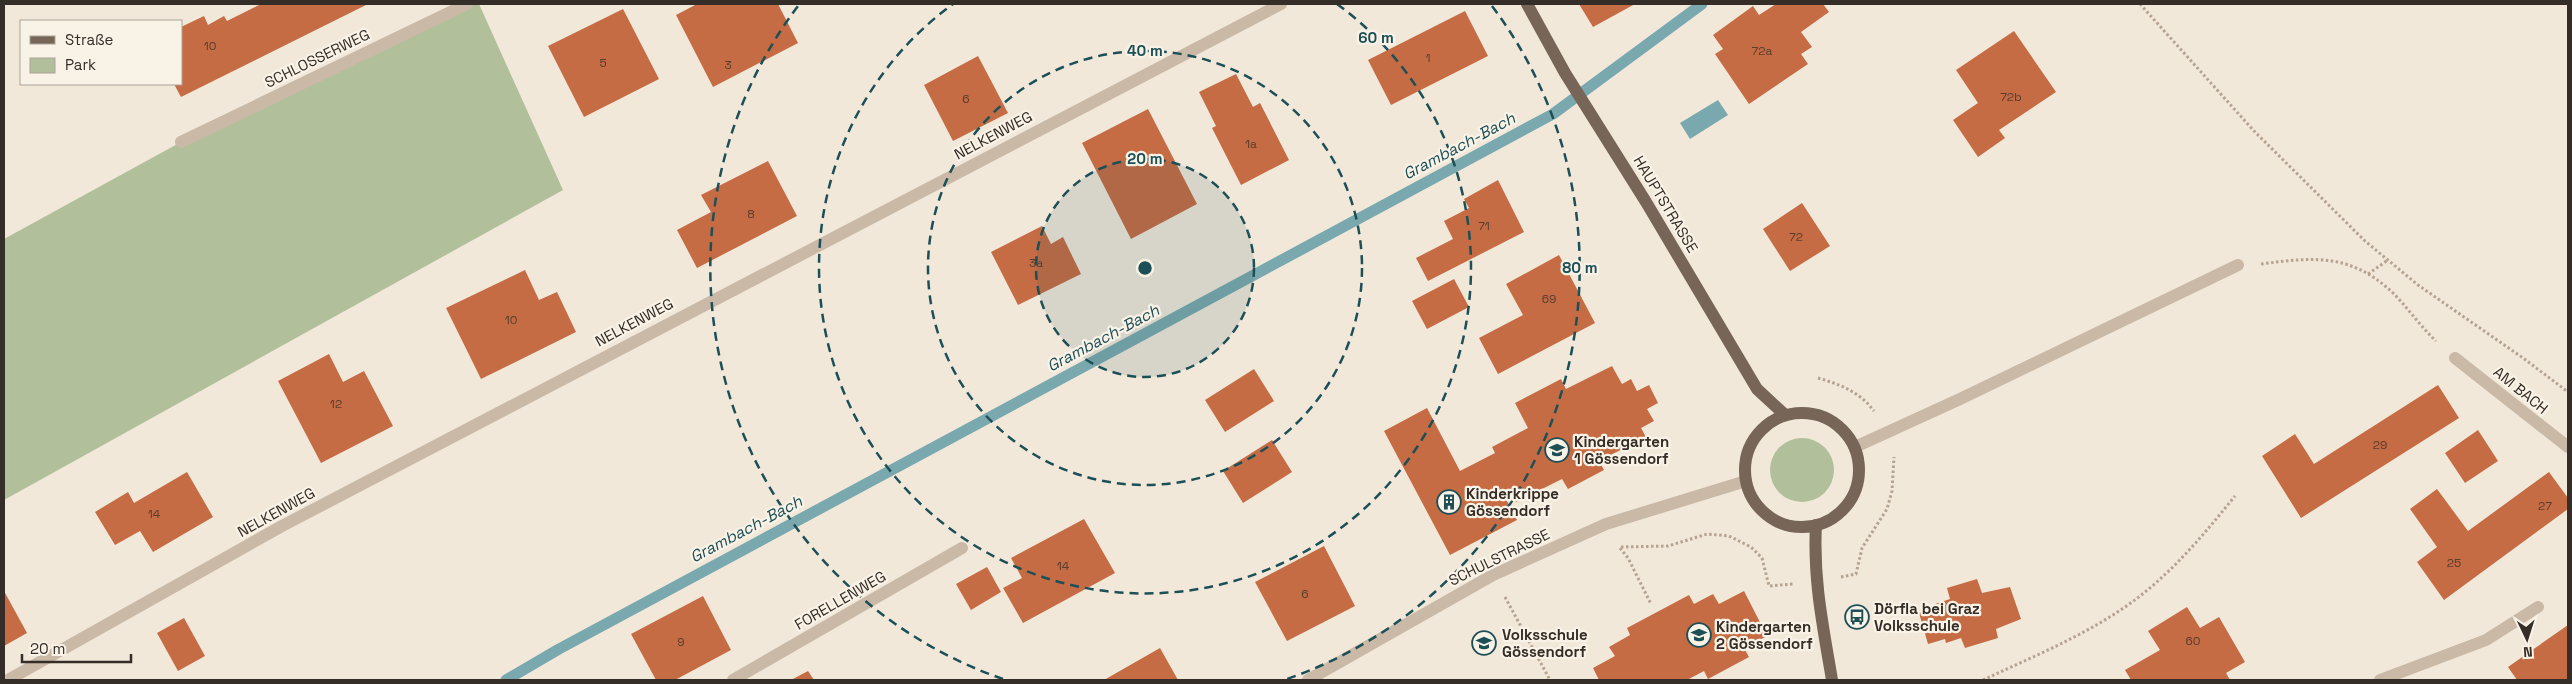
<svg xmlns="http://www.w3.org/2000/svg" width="2572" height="684" font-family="'Space Grotesk',sans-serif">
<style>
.green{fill:#b1c09a}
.water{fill:#79a8ae}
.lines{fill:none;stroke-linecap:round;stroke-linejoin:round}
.stream{stroke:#79a8ae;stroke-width:11}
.building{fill:#c56c44}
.path{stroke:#b5a390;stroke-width:3;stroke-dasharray:2.5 2.5;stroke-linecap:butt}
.minor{stroke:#c9b9a6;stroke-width:12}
.major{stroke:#776558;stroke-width:12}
.ring{fill:none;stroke:#1d4f57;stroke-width:2.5;stroke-dasharray:9 6}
.labels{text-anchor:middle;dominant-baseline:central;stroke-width:4.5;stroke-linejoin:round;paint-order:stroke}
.number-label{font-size:12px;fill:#593d2e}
.street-label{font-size:15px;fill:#352d27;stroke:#f9f2e6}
.poi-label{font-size:15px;font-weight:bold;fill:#352d27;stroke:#f9f2e6;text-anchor:start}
.water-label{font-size:16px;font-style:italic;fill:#1d4f57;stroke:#f9f2e6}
.centre{fill:#1d4f57;stroke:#f9f2e6;stroke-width:2.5}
.ring-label{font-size:15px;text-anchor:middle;font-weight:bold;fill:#1d4f57;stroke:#f9f2e6;stroke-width:4.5;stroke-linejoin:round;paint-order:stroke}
</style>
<rect width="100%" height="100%" fill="#f1e8da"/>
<g class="green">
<polygon points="467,4 479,4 563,190 4,500 4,239 181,142"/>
<circle cx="1802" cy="470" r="32"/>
</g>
<polygon class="water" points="1718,100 1728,115 1690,139 1680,123"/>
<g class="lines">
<polyline class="stream" points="506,680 559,649 1553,114 1702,4"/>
</g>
<g class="building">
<polygon points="261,4 368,4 181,97 174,84 181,84 181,27 204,16 208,25 224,16 227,21"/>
<polygon points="697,4 778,4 798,43 713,87 676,15"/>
<polygon points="1579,4 1635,4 1593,27"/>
<polygon points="1776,4 1823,4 1829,12 1801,32 1812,47 1801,54 1808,64 1749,104 1715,54 1723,49 1713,35 1753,6 1759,15"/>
<polygon points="623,9 659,79 584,117 548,46"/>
<polygon points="1465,11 1488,56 1391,105 1368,60"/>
<polygon points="2014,31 2056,92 1999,130 2005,138 1978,157 1953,120 1978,103 1956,70"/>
<polygon points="978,56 1008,113 953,141 924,85"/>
<polygon points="1236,74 1253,107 1260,103 1289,160 1241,185 1212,128 1216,126 1199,92"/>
<polygon points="1148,109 1197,204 1131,239 1082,143"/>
<polygon points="768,161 797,216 697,268 677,230 711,212 701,195"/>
<polygon points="1498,180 1524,232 1428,281 1416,258 1453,239 1444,221 1469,208 1464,199"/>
<polygon points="1802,203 1830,246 1790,271 1763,229"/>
<polygon points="1042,226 1051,244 1063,237 1081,274 1018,305 991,252"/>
<polygon points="1559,255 1595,323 1498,374 1479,338 1523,315 1506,284"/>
<polygon points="525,270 539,300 557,292 576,332 481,379 446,308"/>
<polygon points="1454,279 1469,307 1427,329 1412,301"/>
<polygon points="329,354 343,382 364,371 393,426 321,463 278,381"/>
<polygon points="1612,366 1622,384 1631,379 1637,391 1649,385 1658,403 1647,409 1654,421 1641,428 1646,437 1599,461 1604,470 1568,489 1562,479 1516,502 1511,492 1504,495 1517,520 1450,555 1384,431 1427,408 1460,471 1495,453 1492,447 1528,428 1515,403 1561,379 1566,389"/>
<polygon points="1254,369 1274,401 1225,432 1205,400"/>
<polygon points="2438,385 2459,418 2301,518 2262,456 2295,434 2314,464"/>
<polygon points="2478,430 2498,461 2465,483 2445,453"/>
<polygon points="1272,440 1292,472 1243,503 1223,471"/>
<polygon points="187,472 213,517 153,552 140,531 115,545 95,512 128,492 134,503"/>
<polygon points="2549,472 2568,498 2568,509 2444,600 2417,562 2437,547 2410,509 2437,489 2468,531"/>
<polygon points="1084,519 1115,573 1023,623 1003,588 1022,578 1011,558"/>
<polygon points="1324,546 1355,606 1287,641 1255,582"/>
<polygon points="987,567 1001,592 971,610 956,584"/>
<polygon points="1977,579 1982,593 2010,587 2021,619 1996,629 1998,638 1965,648 1961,638 1946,643 1945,639 1928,644 1919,613 1936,608 1935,604 1950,599 1947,588"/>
<polygon points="4,591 27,633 4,646"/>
<polygon points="1744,591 1767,636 1744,648 1749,657 1708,679 1704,671 1687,680 1599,680 1593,668 1615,656 1609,647 1630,635 1627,628 1689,595 1694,604 1713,594 1719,604"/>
<polygon points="703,596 731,650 675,680 656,680 631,634"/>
<polygon points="2187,607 2200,628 2219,617 2245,662 2226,673 2230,680 2131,680 2125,670 2160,650 2148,631"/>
<polygon points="184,618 205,656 178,671 157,633"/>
<polygon points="2568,625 2568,680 2517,680 2508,667"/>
<polygon points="1160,648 1178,680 1104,680"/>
<polygon points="808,671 814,680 791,680"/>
</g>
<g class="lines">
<g class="path">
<polyline points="2140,4 2254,131 2365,241 2418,285 2523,358 2568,392"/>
<path d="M2261,264c53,-7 90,-11 132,29 15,15 27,33 43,48"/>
<polyline points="2368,274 2388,260"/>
<path d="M1818,378c21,6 42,14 56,33"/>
<polyline points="1621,547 1668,546 1707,534 1729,536 1751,547 1762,558 1769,586 1793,584"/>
<polyline points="1620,548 1628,558 1651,604"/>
<polyline points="1841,577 1856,574 1862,548 1887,509 1892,491 1894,457"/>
<polyline points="1505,597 1550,680"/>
<path d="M1983,680c47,-22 96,-42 139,-71 45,-30 79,-71 113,-113"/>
</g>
<g class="minor">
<polyline points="181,142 467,4"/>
<polyline points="2455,358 2568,447"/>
<polyline points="1855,447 1960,399 2238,265"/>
<polyline points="8,680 282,526 1281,4"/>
<polyline points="733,680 962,548"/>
<polyline points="1308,680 1493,575 1606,524 1746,481"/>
<polyline points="2380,680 2486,640 2538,607"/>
</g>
<g class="major">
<polyline points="1527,4 1565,73 1646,202 1757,389 1785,415"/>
<circle cx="1802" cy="470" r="57"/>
<path d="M1816,525c-3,55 7,101 16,155"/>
</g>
</g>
<circle cx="1145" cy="268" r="109" fill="#1d4f57" fill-opacity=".12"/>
<g class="ring">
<circle cx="1145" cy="268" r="109"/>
<circle cx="1145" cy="268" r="217"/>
<path d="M1337 4A326 326 0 1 1 953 4"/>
<path d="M1003 679A435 435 0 0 1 798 6M1492 6A435 435 0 0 1 1287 679"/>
</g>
<defs>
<g id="school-ring" transform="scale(1.25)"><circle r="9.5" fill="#f9f2e6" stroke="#1d4f57" stroke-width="1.5"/><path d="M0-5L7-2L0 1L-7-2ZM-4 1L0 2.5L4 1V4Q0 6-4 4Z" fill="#1d4f57"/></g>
<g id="building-ring" transform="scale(1.25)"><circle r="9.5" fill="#f9f2e6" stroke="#1d4f57" stroke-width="1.5"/><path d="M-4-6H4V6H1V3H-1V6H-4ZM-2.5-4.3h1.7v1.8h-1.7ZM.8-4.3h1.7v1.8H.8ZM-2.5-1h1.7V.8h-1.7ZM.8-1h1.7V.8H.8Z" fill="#1d4f57"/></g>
<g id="bus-ring" transform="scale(1.25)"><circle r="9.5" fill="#f9f2e6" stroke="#1d4f57" stroke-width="1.5"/><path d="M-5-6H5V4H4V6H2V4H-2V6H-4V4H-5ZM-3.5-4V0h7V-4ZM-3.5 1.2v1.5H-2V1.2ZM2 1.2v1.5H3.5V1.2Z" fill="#1d4f57"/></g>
</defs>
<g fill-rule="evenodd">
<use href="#school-ring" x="1557" y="450"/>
<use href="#building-ring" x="1449" y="502"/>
<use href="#bus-ring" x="1857" y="617"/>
<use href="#school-ring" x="1699" y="635"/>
<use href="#school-ring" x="1484" y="643"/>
</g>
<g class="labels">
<g class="number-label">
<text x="210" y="46">10</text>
<text x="1762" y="51">72a</text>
<text x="1428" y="58">1</text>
<text x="603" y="63">5</text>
<text x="728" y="65">3</text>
<text x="2011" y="97">72b</text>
<text x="966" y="99">6</text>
<text x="1251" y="144">1a</text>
<text x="751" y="214">8</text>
<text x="1484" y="226">71</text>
<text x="1796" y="237">72</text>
<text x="1036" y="263">3a</text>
<text x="1549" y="299">69</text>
<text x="511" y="320">10</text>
<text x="336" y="404">12</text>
<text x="2380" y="445">29</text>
<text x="2545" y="506">27</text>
<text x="154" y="514">14</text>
<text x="2454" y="563">25</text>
<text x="1063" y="566">14</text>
<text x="1305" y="594">6</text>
<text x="2193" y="641">60</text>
<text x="681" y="642">9</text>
</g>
<g class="street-label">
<text transform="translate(317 58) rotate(-26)">SCHLOSSERWEG</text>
<text transform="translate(993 135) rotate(-28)">NELKENWEG</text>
<text transform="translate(1666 204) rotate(59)">HAUPTSTRASSE</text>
<text transform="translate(634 322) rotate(-28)">NELKENWEG</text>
<text transform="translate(2521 390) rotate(39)">AM BACH</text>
<text transform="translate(276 512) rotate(-29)">NELKENWEG</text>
<text transform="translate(1499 557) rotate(-26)">SCHULSTRASSE</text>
<text transform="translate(840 600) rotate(-30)">FORELLENWEG</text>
</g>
<g class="poi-label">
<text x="1574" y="441">Kindergarten<tspan x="1574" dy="17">1 Gössendorf</tspan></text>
<text x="1466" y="493">Kinderkrippe<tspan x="1466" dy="17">Gössendorf</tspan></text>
<text x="1874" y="608">Dörfla bei Graz<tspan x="1874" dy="17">Volksschule</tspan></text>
<text x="1716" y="626">Kindergarten<tspan x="1716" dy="17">2 Gössendorf</tspan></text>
<text x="1502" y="634">Volksschule<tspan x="1502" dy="17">Gössendorf</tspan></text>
</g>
<g class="water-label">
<text transform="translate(1459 146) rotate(-28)">Grambach-Bach</text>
<text transform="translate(1103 338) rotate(-28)">Grambach-Bach</text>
<text transform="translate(746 529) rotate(-28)">Grambach-Bach</text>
</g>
</g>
<circle cx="1145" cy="268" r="8" class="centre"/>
<g class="ring-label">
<text x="1376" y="43">60 m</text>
<text x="1145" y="56">40 m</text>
<text x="1145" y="164">20 m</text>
<text x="1580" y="273">80 m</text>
</g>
<rect width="2572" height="684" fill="none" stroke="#352d27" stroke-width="10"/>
<rect x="20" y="20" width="162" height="65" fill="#f9f2e6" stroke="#aba39a"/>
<rect x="30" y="36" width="25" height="8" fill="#776558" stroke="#aba39a"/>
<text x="65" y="45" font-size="15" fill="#352d27">Straße</text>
<rect x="30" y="58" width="25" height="15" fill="#b1c09a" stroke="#aba39a"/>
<text x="65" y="70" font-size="15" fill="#352d27">Park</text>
<g transform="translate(2527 639) rotate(176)" stroke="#f9f2e6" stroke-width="4" paint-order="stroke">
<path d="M0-4L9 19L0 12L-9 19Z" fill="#352d27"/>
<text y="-8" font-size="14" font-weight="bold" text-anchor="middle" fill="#352d27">N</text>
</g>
<path d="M22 654v8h109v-8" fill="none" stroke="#352d27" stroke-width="2.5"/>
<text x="30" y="654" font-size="15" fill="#352d27" stroke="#f9f2e6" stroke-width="4" paint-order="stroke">20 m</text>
</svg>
